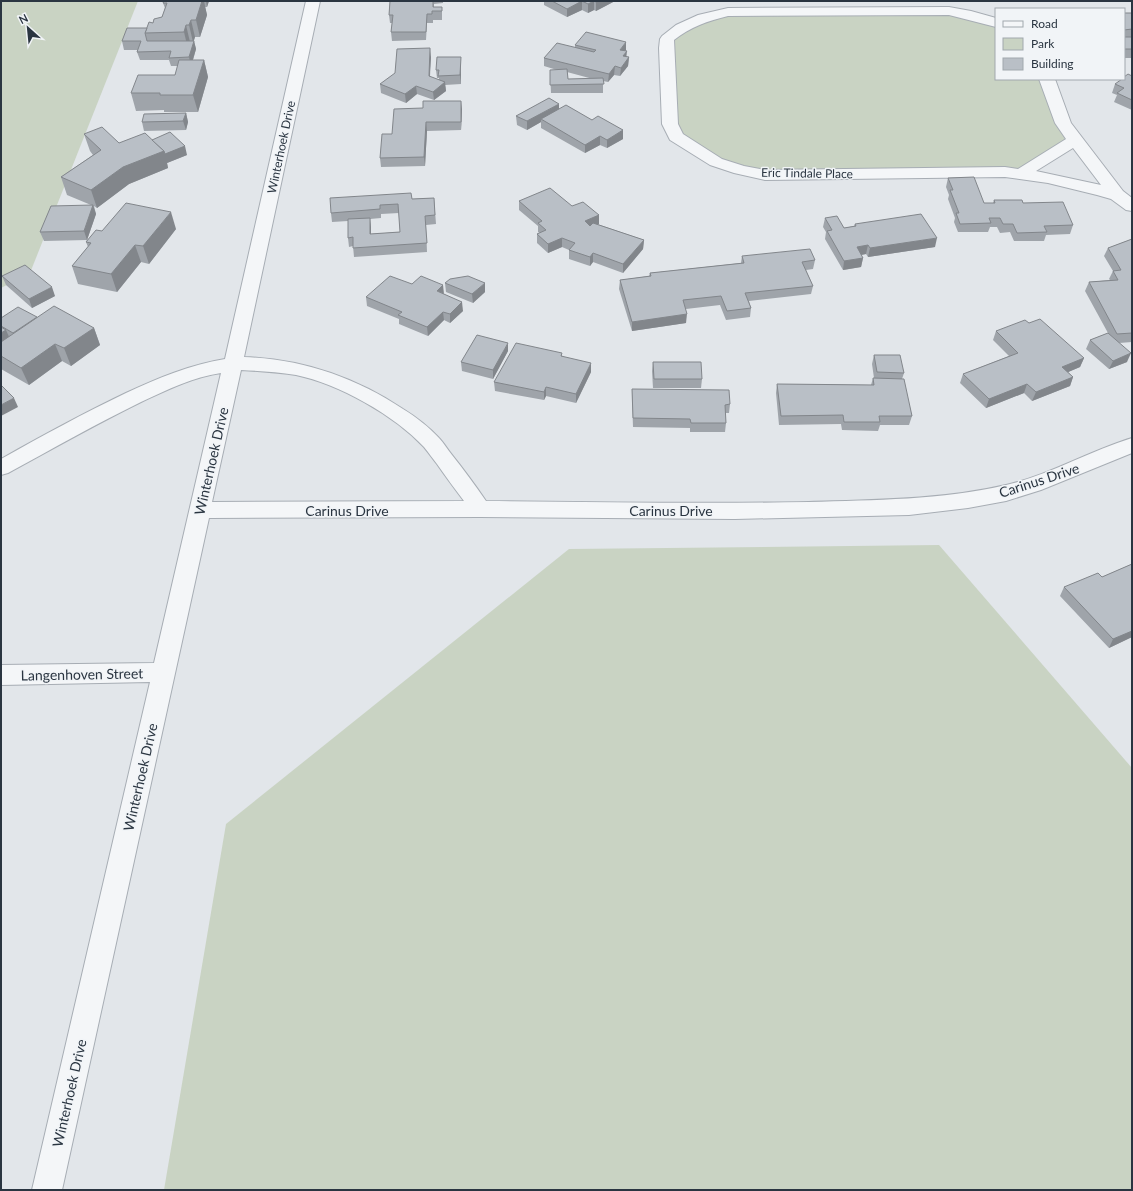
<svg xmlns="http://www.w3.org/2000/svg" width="1133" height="1191" font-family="Lato,sans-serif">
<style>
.green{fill:#c9d3c3}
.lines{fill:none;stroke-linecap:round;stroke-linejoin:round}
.street-casing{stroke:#a7adb4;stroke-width:2}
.street{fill:#f4f6f8;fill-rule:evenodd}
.wall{fill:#9fa4aa;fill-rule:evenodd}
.shaded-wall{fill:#82868b}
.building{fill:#b9bfc6;stroke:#82868b}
.labels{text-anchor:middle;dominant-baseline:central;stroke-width:3;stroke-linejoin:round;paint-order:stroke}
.far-street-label{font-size:12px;fill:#2a3541;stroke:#f1f4f7}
.street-label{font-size:14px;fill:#2a3541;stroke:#f1f4f7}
</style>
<rect width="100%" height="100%" fill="#e2e6ea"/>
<g class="green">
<polygon points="1,1 138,1 30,273 1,288"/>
<polygon points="959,11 996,25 996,79 1051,79 1075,140 1022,173 735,170 676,137 667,39 728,12"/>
<polygon points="939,545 1132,768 1132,1190 164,1190 226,824 569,549"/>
</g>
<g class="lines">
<g class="street-casing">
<g id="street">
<path d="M306,1h14l-76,356c58,2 111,20 159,52 13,8 26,18 36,29 5,5 8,11 13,17 12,15 23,30 34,46 108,1 215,3 323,1 66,-2 132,-2 197,-17 44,-10 83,-34 126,-47v15l-91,37 -35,11 -38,7 -59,7 -174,4 -255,-2 -271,1 -147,672h-30l118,-508 -149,3v-20l153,-2 67,-290c-28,4 -54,17 -80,29 -45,22 -89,47 -133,71l-7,2v-16c41,-23 83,-46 125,-66 32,-15 63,-28 99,-34zM241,370c19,1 36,2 55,5 43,9 98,40 128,72 5,6 9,12 13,17 9,13 18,25 27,37l-252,1z"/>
<path d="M949,7l22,4 25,7v9l-47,-12 -221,1c-20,5 -38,11 -54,24l4,84 5,10 39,25 22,7 21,4 240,-3 13,2 48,-30 -11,-16 -16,-44h16l16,44 52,68 9,7v13l-6,-1 -15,-11 -14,-4 -49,-12 -43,-6 -240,3 -31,-7 -24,-8 -40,-25 -8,-16 -3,-76 1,-9 2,-3 14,-11 22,-10 30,-7zM1073,148l28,37 -65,-14z"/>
</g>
</g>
<use href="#street" class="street"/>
</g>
<g class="wall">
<polygon points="164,1 209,1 207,7 205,7 207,15 200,37 195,37 194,41 196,49 193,60 204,60 208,77 198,112 164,112 164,110 136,111 131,93 175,75 178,66 171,66 169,60 140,60 137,52 138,50 124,50 122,41 147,28 153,23 162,17 165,8 163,3"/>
<polygon points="390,1 443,1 443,3 434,4 434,7 442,7 442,20 433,20 433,23 427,23 426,40 392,41 391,32 392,23 390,23 389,15"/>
<polygon points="544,1 615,1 596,11 594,10 588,13 582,10 567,17 544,5"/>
<rect x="1124" y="13" width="8" height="45"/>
<path d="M575,45l51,5v7h3l-1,9 -8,10 -6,-1 -6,7 -5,-1v12h-52l-1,-23h7l-13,-4v-8l31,-10zM567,72l26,7h-25z"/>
<polygon points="431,57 430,77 439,80 439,78 437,78 436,70 461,65 461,84 445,85 446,91 434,100 417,94 406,103 381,93 380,84"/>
<polygon points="1132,76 1132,110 1114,102 1117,95 1112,93 1115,84"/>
<polygon points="423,108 462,109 461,130 427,131 425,166 381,167 380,158 392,134"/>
<polygon points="559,109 623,130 623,139 607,148 600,145 585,153 541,128 541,122 527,130 517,125 516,116"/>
<polygon points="186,113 188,122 186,130 144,131 142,122"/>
<polygon points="84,134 119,143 152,140 187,155 167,163 168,168 129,184 97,208 94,206 96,214 87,240 102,231 176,229 149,264 141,262 117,292 78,284 72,266 88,247 86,242 87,240 44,241 40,232 91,205 67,195 61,177 93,155 90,151"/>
<polygon points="948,178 984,203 993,203 994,200 1023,203 1073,225 1070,234 1046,235 1044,241 1014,241 1010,232 1000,233 997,227 990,227 988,232 958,232 954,222 955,218 948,199 949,195 946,187"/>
<path d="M434,198l2,26 -10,1 1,27 -73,5 -1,-11 -4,1 -1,-9v-17l-16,1 -1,-9 81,-14zM399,213l1,19 -29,2 -1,-15 11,-1v-4z"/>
<polygon points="519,201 572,206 599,215 599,224 597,224 644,240 643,249 623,273 593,262 590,266 569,259 569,250 562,247 548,253 537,243 537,234 540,233 538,232 538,226 519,210"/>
<polygon points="825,218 844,228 854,226 855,224 935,247 868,257 866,254 861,255 863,258 861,267 843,270 825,239 826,232 823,227"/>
<polygon points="1132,239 1132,342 1119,343 1127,362 1109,369 1086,349 1090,340 1108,333 1085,291 1089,282 1110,280 1109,279 1113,271 1104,256 1108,248"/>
<polygon points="742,256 815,260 813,269 806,270 813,286 811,294 749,301 751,308 750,317 726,320 720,305 686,309 686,323 632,331 619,289 620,280 649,276 650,273 741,263"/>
<polygon points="2,276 55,296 32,308 6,285"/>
<polygon points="445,283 485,292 473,303 446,292"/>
<polygon points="412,284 444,294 463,311 450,323 444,320 428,336 399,324 399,319 367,306 366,297"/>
<polygon points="37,317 94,328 100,345 71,366 62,361 29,385 1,369 1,318"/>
<polygon points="1029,323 1084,358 1080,367 1068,372 1073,377 1070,386 1032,401 1024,393 986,408 960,383 963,374 1009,356 993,340 996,331"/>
<polygon points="508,351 493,379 462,371 461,362"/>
<polygon points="562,353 562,356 591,372 576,403 546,396 544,400 495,391 494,382"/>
<polygon points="874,355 904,373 902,379 912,416 909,425 880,425 878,431 842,430 841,424 779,425 776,393 777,384 871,385 873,378 874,378 872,364"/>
<polygon points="653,362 702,379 701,388 653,388 652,371"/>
<polygon points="632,389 730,404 729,413 725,413 726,423 725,432 690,432 690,428 633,427 632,398"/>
<polygon points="1132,564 1132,637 1109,648 1060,596 1064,587 1102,577"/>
</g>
<g class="shaded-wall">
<polygon points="202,1 204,1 207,15 200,37 196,20"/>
<polygon points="206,1 209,1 207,7"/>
<polygon points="582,1 582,10 567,17 567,9"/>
<polygon points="594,1 594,10 588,13 588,4"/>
<polygon points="599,1 615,1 596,11 596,2"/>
<polygon points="191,20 195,37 193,42 189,25"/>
<polygon points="186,25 190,42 188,49 184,32"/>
<polygon points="194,41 196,49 191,66 189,57"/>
<polygon points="626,42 626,50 620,58 620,50"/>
<polygon points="430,48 431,57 429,85 429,76"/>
<polygon points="627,51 626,60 623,56"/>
<polygon points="461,57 461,84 460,75"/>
<polygon points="629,57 628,66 620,76 621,68"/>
<polygon points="204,60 208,77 198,112 193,95"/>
<polygon points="615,66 614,75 608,82 609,74"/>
<polygon points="445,82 446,91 434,100 433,92"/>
<polygon points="416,86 417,94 406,103 405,94"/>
<polygon points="461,101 462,109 461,130"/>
<polygon points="559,104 559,112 541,119 541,122 527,130 527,121"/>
<polygon points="186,113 188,122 186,130 183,121"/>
<polygon points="426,122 427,131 425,166 424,157"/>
<polygon points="623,130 623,139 607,148 607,140"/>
<polygon points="600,136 600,145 585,153 585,145"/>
<polygon points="185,146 187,155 167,163 168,168 129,184 97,208 91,190 123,167 164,151"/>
<polygon points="93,205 96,214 87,240 84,231"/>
<polygon points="171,212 176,229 149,264 143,246"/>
<polygon points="599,215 599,224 585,230 585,221"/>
<polygon points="370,218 371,227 371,243 370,234"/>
<polygon points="562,238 562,247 548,253 548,244"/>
<polygon points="937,238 935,247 868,257 870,248"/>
<polygon points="644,240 643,249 623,273 623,264"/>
<polygon points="135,245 141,262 117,292 111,274"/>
<polygon points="868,245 866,254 855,256 857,247"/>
<polygon points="593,253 593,262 590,266 590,257"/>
<polygon points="863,258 861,267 843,270 844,261"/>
<polygon points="485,283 485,292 473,303 472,294"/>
<polygon points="443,285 444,294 437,291"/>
<polygon points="52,287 55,296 32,308 29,299"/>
<polygon points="462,302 463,311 450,323 450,314"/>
<polygon points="443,312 444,320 428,336 427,327"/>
<polygon points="687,314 686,323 632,331 632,322"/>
<polygon points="94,328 100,345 71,366 64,348"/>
<polygon points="6,330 10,339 1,345 1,333"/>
<polygon points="508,343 508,351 493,379 493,370"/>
<polygon points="55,344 62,361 29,385 21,368"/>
<polygon points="1131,353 1127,362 1109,369 1113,361"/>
<polygon points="1084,358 1080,367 1059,376 1062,367"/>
<polygon points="591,363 591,372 576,403 576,394"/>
<polygon points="1073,377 1070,386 1032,401 1036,392"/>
<polygon points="1027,384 1024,393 986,408 989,399"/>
<polygon points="546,387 546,396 544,400 544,392"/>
<polygon points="14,398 18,407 1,416 1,405"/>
<polygon points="1132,631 1132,637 1109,648 1113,639"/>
</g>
<g class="building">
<polygon points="164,1 202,1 196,20 191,20 189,25 186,25 184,32 145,33 149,22 153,23 154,19 162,17 167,3 163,3"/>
<polygon points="390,1 433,1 433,7 442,7 442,11 432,11 432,14 427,14 426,32 391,32 393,15 389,15"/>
<polygon points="552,1 599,1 596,2 594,1 588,4 582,1 567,9"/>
<polygon points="1124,13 1132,13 1132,29 1124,30"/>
<polygon points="127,28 147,28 145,33 147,41 194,41 189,57 169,58 171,51 137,52 141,41 122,41"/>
<polygon points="586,32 626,42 620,50 627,51 623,56 629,57 621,68 615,66 609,74 544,58 557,43 594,52 596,50 575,45"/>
<rect x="1124" y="37" width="8" height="12"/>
<polygon points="430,48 429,76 445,82 433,92 416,86 405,94 380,84 395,73 397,49"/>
<polygon points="437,57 461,57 460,75 438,76 439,70 436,70"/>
<polygon points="179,60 204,60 193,95 160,95 160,93 131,93 138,75 175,75"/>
<polygon points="567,69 568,79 603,78 604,84 550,85 550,70"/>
<polygon points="1128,74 1132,76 1132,100 1117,93 1124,88 1115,84 1122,79 1124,79 1124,77"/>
<polygon points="549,98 559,104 527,121 516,116"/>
<polygon points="423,101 461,101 461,122 426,122 424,157 380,158 382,134 392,134 394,109 423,108"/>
<polygon points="566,105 592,120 598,116 623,130 607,140 600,136 585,145 541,119"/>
<polygon points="186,113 183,121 142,122 144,114"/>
<polygon points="102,127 119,143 145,133 164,151 123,167 91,190 61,177 101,150 84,134"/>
<polygon points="170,132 185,146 165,154 164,151 152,140"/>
<polygon points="974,177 984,203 995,203 994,200 1022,200 1023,203 1063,202 1073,225 1044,226 1047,232 1017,233 1013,224 1003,224 1000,218 989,218 991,223 960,224 956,213 959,213 950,190 953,190 948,178"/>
<polygon points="550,188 572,206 583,202 599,215 585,221 590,226 593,223 644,240 623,264 593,253 590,257 569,250 575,243 562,238 548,244 537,234 546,230 538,223 542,221 519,201"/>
<polygon points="411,193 412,199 434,198 435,215 425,216 427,243 353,248 353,237 348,238 348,219 370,218 370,234 400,232 398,204 380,205 380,209 331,213 330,198"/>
<polygon points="126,203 171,212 143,246 135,245 111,274 72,266 91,243 86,242 96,230 102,231"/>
<polygon points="93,205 84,231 40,232 51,206"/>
<polygon points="921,214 937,238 870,248 868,245 857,247 863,258 844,261 827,231 832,230 825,218 837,216 844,228 856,226 855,224"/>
<polygon points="1132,239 1132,333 1117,334 1089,282 1118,280 1113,271 1121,270 1108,248"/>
<polygon points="810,249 815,260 802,262 813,286 745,293 751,308 727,311 721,296 683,300 687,314 632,322 620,280 651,276 650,273 744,263 742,256"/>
<polygon points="25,265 52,287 29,299 2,276"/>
<polygon points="390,276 412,284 421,276 443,285 437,291 462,302 450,314 443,312 427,327 398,315 402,312 366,297"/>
<polygon points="468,276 485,283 472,294 445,283 450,279"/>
<polygon points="54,306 94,328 64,348 55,344 21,368 1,356 1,342"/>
<polygon points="18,307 37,317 13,333 1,326 1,318"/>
<polygon points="1040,319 1084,358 1062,367 1073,377 1036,392 1027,384 989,399 963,374 1018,353 996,331 1025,320 1029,323"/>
<polygon points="1,327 6,330 1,333"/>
<polygon points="1108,333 1131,353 1113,361 1090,340"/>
<polygon points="477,335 508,343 493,370 461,362"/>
<polygon points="516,343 562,353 561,356 591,363 576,394 546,387 544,392 494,382"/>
<polygon points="874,355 900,355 904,373 877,372"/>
<polygon points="653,362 701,362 702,379 654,379"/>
<polygon points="873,378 904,379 912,416 879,416 880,422 844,422 843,415 781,416 777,384 874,385"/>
<polygon points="1,385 14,398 1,405"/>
<polygon points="632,389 729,390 730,404 725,405 726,423 691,423 690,419 633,418"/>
<polygon points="1132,564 1132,631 1113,639 1064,587 1098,573 1102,577"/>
</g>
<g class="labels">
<g class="far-street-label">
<text transform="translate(281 147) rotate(-78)">Winterhoek Drive</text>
<text transform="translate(807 173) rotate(1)">Eric Tindale Place</text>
</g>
<g class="street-label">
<text transform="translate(211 461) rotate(-77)">Winterhoek Drive</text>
<text transform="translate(1039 480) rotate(-18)">Carinus Drive</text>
<text x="347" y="510">Carinus Drive</text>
<text x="671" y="510">Carinus Drive</text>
<text transform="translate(82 674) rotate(-1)">Langenhoven Street</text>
<text transform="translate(140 777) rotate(-77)">Winterhoek Drive</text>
<text transform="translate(69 1093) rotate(-77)">Winterhoek Drive</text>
</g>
</g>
<rect width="1133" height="1191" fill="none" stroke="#2a3541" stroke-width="4"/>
<rect x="995" y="8" width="130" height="72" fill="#f1f4f7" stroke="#a1a8ae"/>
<rect x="1003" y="21" width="20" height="6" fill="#f4f6f8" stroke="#a1a8ae"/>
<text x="1031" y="28" font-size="12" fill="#2a3541">Road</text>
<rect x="1003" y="38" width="20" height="12" fill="#c9d3c3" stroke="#a1a8ae"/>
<text x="1031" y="48" font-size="12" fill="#2a3541">Park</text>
<rect x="1003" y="58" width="20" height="12" fill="#b9bfc6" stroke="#a1a8ae"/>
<text x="1031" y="68" font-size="12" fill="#2a3541">Building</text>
<g transform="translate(28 28) rotate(333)" stroke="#f1f4f7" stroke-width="3" paint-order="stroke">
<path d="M0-3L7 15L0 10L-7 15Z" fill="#2a3541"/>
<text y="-6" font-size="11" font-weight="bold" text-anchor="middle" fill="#2a3541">N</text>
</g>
</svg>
